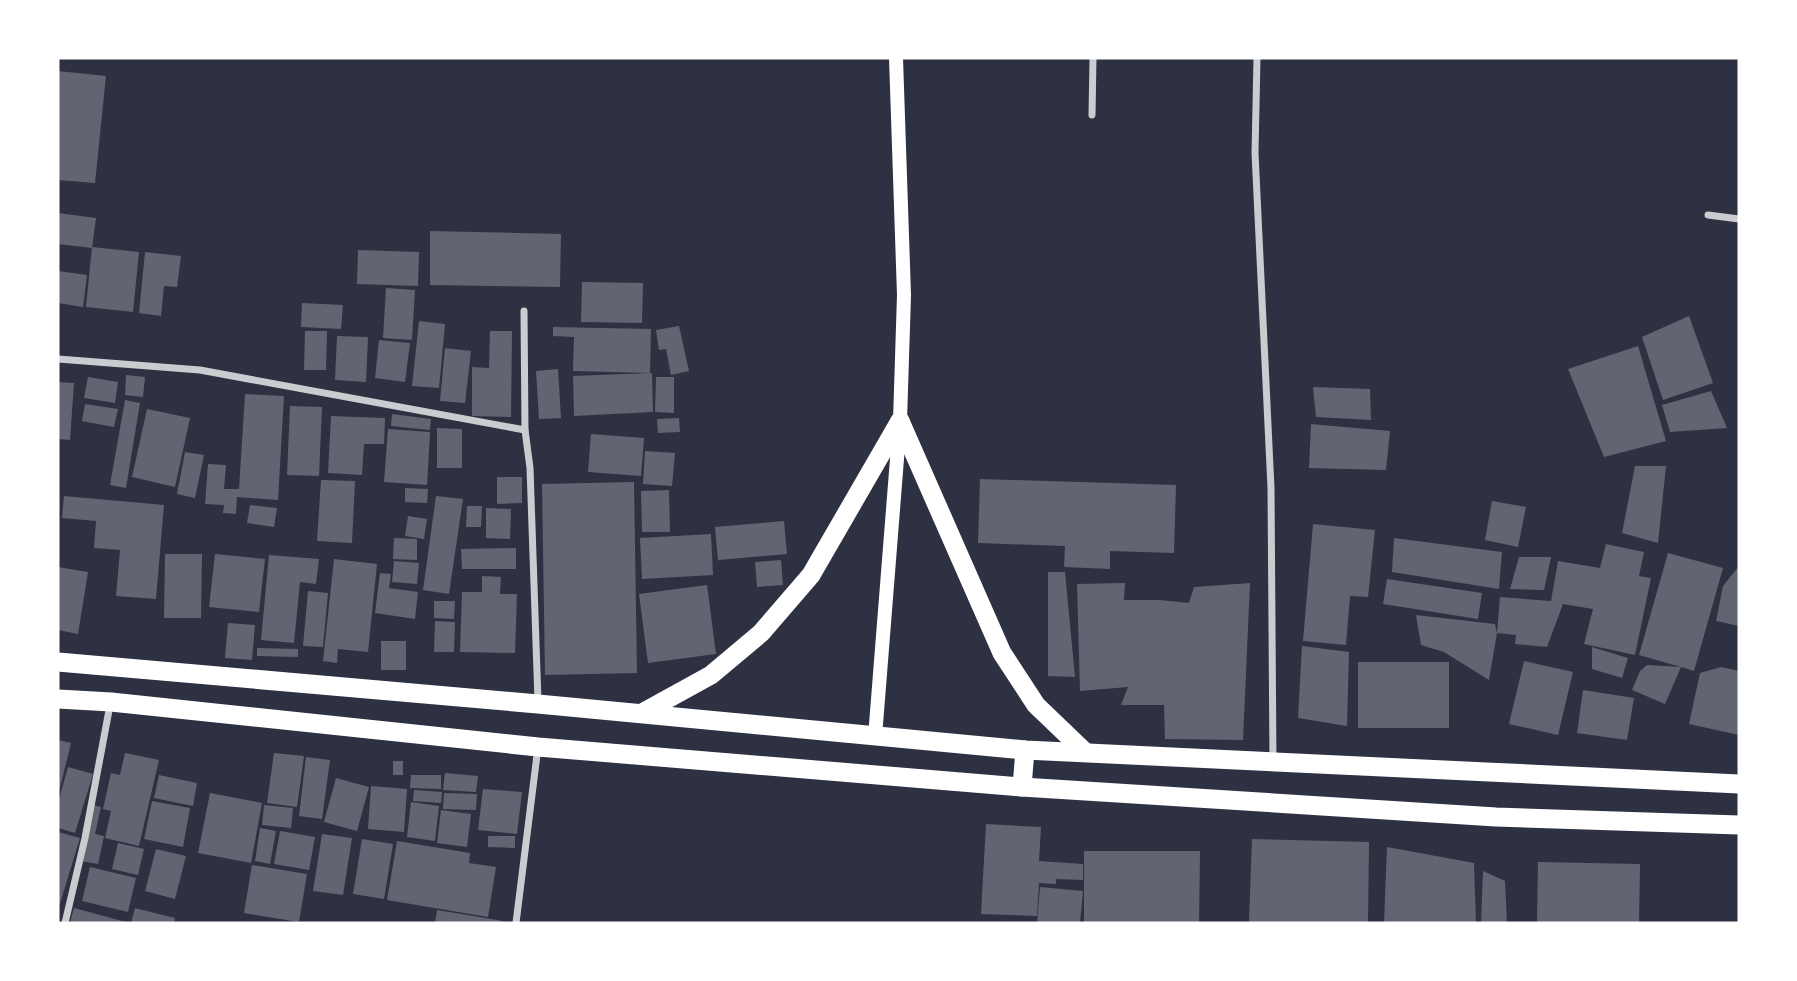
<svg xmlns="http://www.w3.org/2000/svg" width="1797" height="981" font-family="Mulish,sans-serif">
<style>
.building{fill:#626471}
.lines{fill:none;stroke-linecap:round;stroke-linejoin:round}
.minor{stroke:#caccd0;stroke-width:7}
.secondary{stroke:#fff;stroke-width:14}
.trunk{stroke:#fff;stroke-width:19}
</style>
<rect width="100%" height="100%" fill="#2d3142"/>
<g class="building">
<polygon points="58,71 106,76 95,183 58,180"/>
<polygon points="58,213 96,218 92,248 58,244"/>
<polygon points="430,231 561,234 560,287 430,285"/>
<polygon points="92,247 139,252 133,312 86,307"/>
<polygon points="358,250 419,252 418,286 357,284"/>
<polygon points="145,252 181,256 177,287 164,286 161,316 139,313"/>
<polygon points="58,271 87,275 83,307 58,303"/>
<polygon points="582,282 643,283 642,323 581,322"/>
<polygon points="386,288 415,290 412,340 383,338"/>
<polygon points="302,303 343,305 341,329 301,327"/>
<polygon points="1689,316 1713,383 1663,400 1642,337"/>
<polygon points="419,321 445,324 439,388 412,386"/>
<polygon points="679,326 689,371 671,375 666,349 659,350 656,330"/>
<polygon points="553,327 651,329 650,373 573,371 574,337 553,336"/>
<polygon points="305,331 327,331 326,370 304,370"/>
<polygon points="490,331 512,331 511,417 472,416 472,367 489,368"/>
<polygon points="337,336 368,337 366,382 335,380"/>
<polygon points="379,340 410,343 405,382 375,378"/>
<polygon points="1638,346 1666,441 1604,457 1568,369"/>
<polygon points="445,348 471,351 465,403 440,401"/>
<polygon points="558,369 561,418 539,419 536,371"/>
<polygon points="652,373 653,412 574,416 573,376"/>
<polygon points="126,375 145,377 143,397 125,395"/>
<polygon points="88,377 118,382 115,403 84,398"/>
<polygon points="656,377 674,377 674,413 655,412"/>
<polygon points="58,382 74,383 70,440 58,439"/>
<polygon points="1313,387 1370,389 1371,420 1316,417"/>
<polygon points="1711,391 1727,428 1670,432 1662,405"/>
<polygon points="245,394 284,396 278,500 237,497 236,514 223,513 224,505 205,504 208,464 226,465 224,489 239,489"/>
<polygon points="125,400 140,403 126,488 110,485"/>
<polygon points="85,404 118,409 114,427 82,421"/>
<polygon points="290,406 322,407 319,476 287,475"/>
<polygon points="147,409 190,418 175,487 132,477"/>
<polygon points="392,414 431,419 430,430 391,426"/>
<polygon points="331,416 385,418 384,444 364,444 362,475 328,473"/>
<polygon points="679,418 680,432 658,433 657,419"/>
<polygon points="1311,424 1390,431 1386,470 1309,468"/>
<polygon points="437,428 462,429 462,468 437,468"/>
<polygon points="388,429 430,432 427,485 384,482"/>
<polygon points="591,434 644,438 641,476 588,472"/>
<polygon points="645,451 675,453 672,486 643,484"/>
<polygon points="185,452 204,455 195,498 177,494"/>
<polygon points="1635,466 1666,466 1658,543 1622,533"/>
<polygon points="497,477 522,477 522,503 497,504"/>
<polygon points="980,479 1176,485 1174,553 1110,551 1110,569 1064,567 1065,546 978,543"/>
<polygon points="321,480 355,481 352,543 317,541"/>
<polygon points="634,482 637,673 545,675 542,484"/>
<polygon points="405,488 428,489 427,503 405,502"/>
<polygon points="669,490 670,532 642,532 641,491"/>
<polygon points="64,496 164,505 156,599 116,596 120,550 94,548 96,521 62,518"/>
<polygon points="436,496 463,499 449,594 423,590"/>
<polygon points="1492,501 1526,507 1518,547 1485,540"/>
<polygon points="250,505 277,508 274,527 247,523"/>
<polygon points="467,506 482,506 481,527 466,527"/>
<polygon points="486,508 511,509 510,539 486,538"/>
<polygon points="408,516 427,519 424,539 405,536"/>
<polygon points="784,521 787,554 718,560 715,527"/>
<polygon points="1313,524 1375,530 1368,597 1350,596 1346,645 1303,641"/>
<polygon points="711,534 713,575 642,579 640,538"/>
<polygon points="394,538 417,539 417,560 393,559"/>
<polygon points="1394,538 1502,552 1499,589 1392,572"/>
<polygon points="1606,544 1644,552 1639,576 1651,578 1635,655 1584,644 1593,609 1563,604 1547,647 1515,644 1516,635 1497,633 1489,680 1444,652 1421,645 1416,615 1495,624 1497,633 1500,597 1551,601 1558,561 1600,568"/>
<polygon points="516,548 516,569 462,569 461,549"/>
<polygon points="1668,553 1723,568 1694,671 1681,667 1665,704 1632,690 1640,671 1647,665 1681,667 1639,655"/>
<polygon points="165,554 202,554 201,618 164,618"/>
<polygon points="215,554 265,559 259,612 209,607"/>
<polygon points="269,555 319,559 316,584 300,582 294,643 261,640"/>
<polygon points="1519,557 1551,557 1544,590 1510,589"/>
<polygon points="334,559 377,564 368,652 338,649 337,663 323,661"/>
<polygon points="781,560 783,585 757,587 755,562"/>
<polygon points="394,561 419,563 417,584 392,582"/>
<polygon points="1739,566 1739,626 1716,621 1723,586"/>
<polygon points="58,567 88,572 78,634 58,630"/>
<polygon points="1048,572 1065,572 1075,677 1048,676"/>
<polygon points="380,573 391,574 389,588 418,592 415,619 375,613"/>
<polygon points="482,576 501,577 500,594 517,594 515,653 460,652 462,592 482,592"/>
<polygon points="1387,579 1482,593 1478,619 1383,604"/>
<polygon points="1125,583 1124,600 1159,600 1189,603 1194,587 1250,583 1243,740 1165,739 1164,705 1121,705 1128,687 1080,691 1077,584"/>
<polygon points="707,585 716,654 648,663 639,594"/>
<polygon points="308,591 328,593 323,647 303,646"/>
<polygon points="434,601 455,601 454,619 434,618"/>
<polygon points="435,621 455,622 454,652 434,652"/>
<polygon points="228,623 255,625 252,660 225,658"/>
<rect x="381" y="641" width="25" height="29"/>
<polygon points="1302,646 1349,652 1347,726 1298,718"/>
<polygon points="1592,647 1628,658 1622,678 1592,669"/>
<polygon points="257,648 298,649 298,657 257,656"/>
<polygon points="1524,661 1573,672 1558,735 1509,724"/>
<rect x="1358" y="662" width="91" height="66"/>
<polygon points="1721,667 1739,671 1739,735 1689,724 1700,673"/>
<polygon points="1583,690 1634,698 1627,740 1577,733"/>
<polygon points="58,740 71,743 59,792 58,792"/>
<polygon points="125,753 159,760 139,846 105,838 111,811 103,809 111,773 120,775"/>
<polygon points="274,753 304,756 297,807 267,803"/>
<polygon points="306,757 330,760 322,819 299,816"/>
<rect x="393" y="761" width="10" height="14"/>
<polygon points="68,767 93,774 75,833 58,828 58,803"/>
<polygon points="445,773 478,776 476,792 443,790"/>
<polygon points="159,775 197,783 193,806 154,798"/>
<polygon points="411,775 441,775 441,789 410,788"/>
<polygon points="336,778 369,787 357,831 324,822"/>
<polygon points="371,786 407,789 404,832 368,829"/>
<polygon points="483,789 522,792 517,834 478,830"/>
<polygon points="414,790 442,792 441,803 413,801"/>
<polygon points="210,793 262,803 251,863 198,853"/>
<polygon points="444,793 477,794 476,810 443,809"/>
<polygon points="152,801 190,808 183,847 144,839"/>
<polygon points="411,802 439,806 435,841 407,837"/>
<polygon points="93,805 101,807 95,834 104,836 98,864 81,861"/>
<polygon points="264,805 293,808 291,828 262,825"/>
<polygon points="441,810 471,814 467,847 437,843"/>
<polygon points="986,824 1041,827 1039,861 1083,864 1083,880 1056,879 1056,884 1039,883 1037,916 981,914"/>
<polygon points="260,828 276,831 270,864 255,861"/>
<polygon points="280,831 315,837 309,870 274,864"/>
<polygon points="58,832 80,838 58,910"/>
<polygon points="322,834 352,838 343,895 313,891"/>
<polygon points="488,836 515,836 515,848 488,847"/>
<polygon points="362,839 393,844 384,899 353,894"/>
<polygon points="1252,839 1369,842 1368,923 1249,923"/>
<polygon points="397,841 470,853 469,863 496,867 488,917 387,900"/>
<polygon points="118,843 144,849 138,875 112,869"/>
<polygon points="1387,847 1474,863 1476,923 1384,923"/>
<polygon points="156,849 186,856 175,899 145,891"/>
<polygon points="1084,851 1200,851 1199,923 1084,923"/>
<polygon points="1538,862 1640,864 1639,923 1537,923"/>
<polygon points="252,865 307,874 299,922 244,913"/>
<polygon points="90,867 136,878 128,912 82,901"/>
<polygon points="1483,871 1505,881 1507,923 1481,923"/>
<polygon points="1040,887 1083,891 1080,923 1037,923"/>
<polygon points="74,908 126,922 126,923 70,923"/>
<polygon points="135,908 175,918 174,923 131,923"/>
<polygon points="437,910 503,921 502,923 435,923"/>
</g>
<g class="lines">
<g class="minor">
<polyline points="1257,58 1255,153 1271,488 1273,762"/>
<polyline points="1092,115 1093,58"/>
<polyline points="1708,215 1739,219"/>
<polyline points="524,311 525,430"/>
<polyline points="58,359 200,370 525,430 530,468 538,701"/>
<polyline points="65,923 85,838 110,705"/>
<polyline points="516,923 538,747"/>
</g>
<polyline class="secondary" points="875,737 900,421 904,295 896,58"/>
<g class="trunk">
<polyline points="900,421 1002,653 1036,705 1085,752"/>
<polyline points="58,662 538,704 1025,750 1739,784"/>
<polyline points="58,699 111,702 538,747 1022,787 1496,817 1739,825"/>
<polyline points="642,713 711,675 761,633 811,575 900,421"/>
<polyline points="1022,787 1025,750"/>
</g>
</g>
<rect width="1797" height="981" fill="none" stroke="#ffffff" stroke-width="119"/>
</svg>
